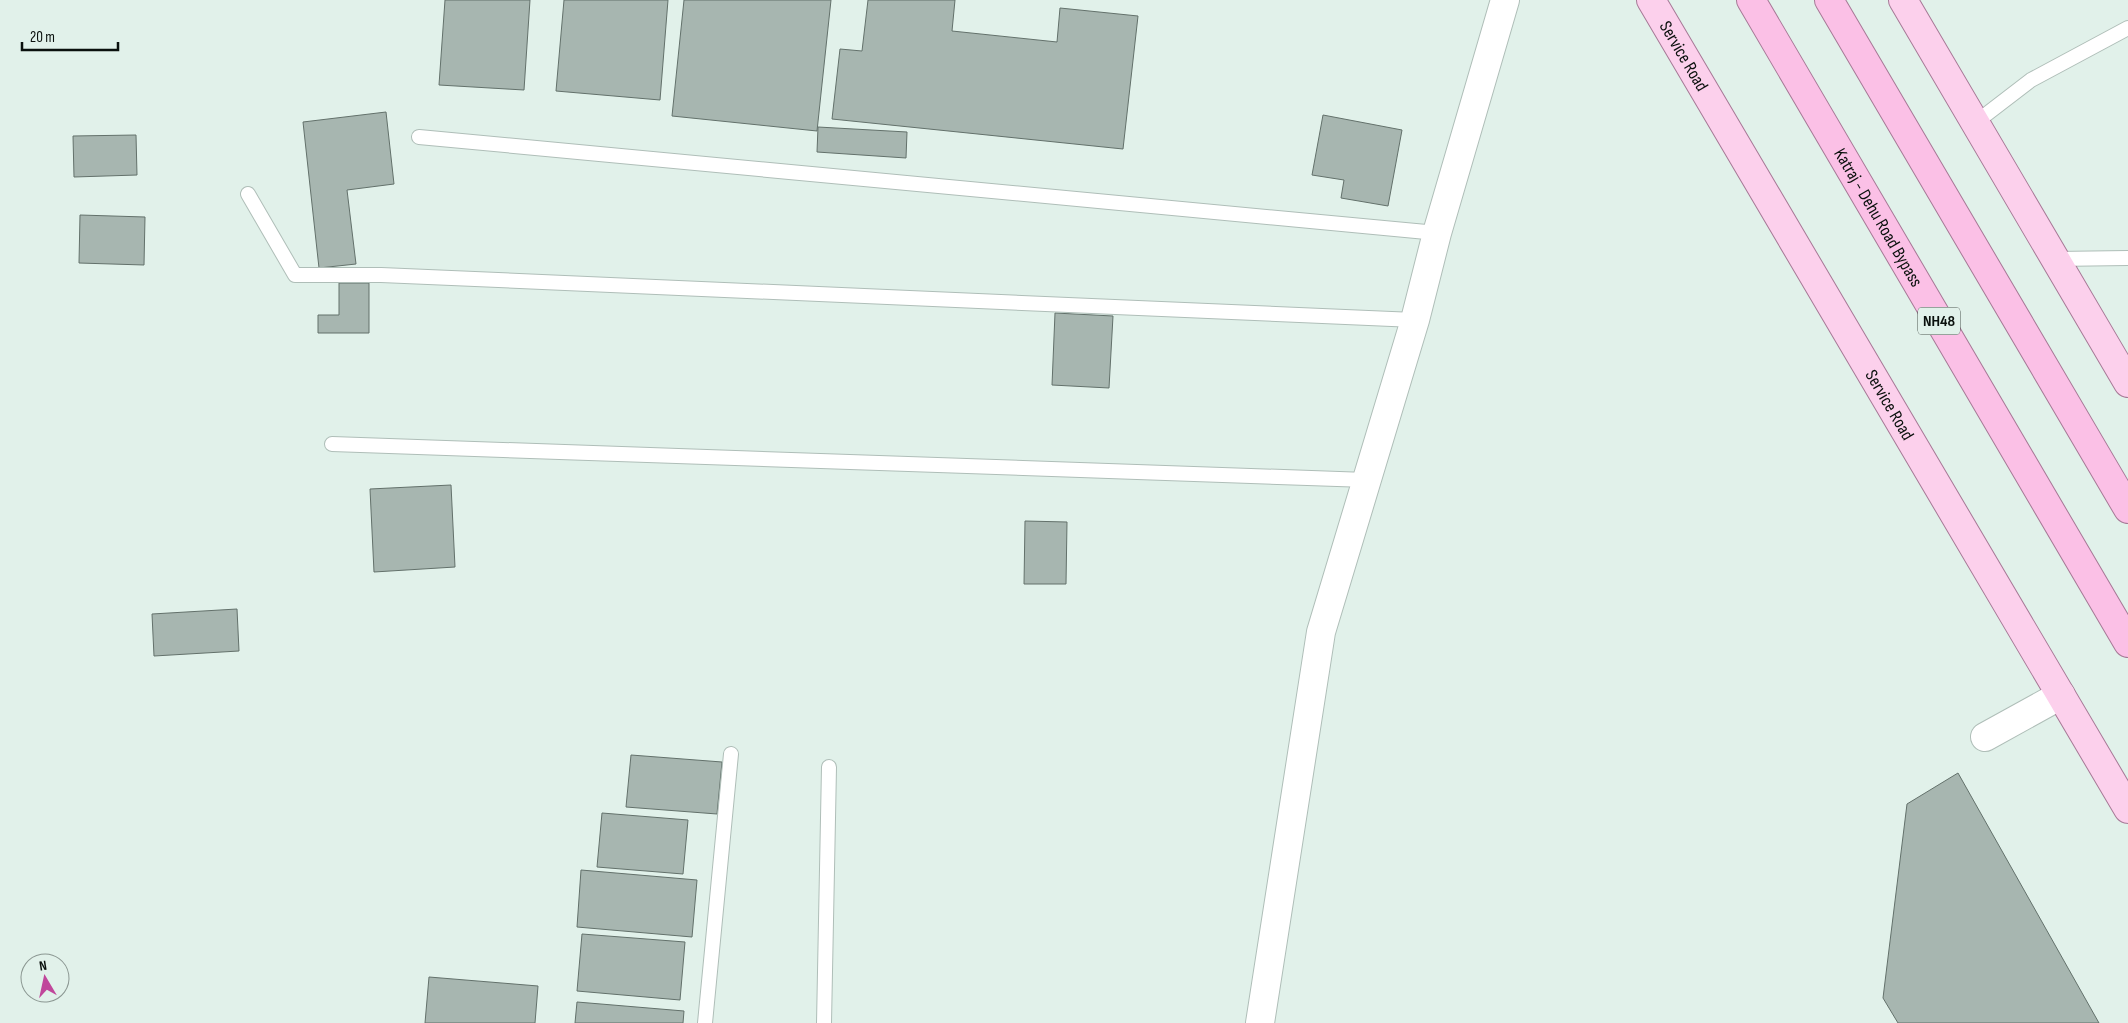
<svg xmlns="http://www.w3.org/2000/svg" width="2128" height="1023" font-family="'Sofia Sans Condensed',sans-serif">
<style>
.building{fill:#a7b6b0;stroke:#63716b}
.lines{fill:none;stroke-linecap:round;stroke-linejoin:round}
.service-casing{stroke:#afbeb8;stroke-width:16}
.minor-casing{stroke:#afbeb8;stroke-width:30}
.primary-casing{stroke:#a67996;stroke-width:30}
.trunk-casing{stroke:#a67996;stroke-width:30}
.service{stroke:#fff;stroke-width:14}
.minor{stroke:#fff;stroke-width:28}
.primary{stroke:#fcd0ec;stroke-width:28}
.trunk{stroke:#fbc0e6;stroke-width:28}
.labels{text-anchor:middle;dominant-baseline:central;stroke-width:4;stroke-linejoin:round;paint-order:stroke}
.shield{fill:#e1f1ea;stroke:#4a544f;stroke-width:1}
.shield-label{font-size:16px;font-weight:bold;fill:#0a100d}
.street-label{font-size:18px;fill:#0a100d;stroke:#e1f1ea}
</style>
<rect width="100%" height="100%" fill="#e1f1ea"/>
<g class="building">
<polygon points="445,0 530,0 524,90 439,85"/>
<polygon points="564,0 668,0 660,100 556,91"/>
<polygon points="684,0 831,0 817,131 672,116"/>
<polygon points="868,0 955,0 952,31 1057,42 1060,8 1138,16 1123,149 832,119 840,49 862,51"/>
<polygon points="386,112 394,184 347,190 356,264 319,268 303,122"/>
<polygon points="1323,115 1402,130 1388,206 1341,198 1344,180 1312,175"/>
<polygon points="818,127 907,132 906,158 817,152"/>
<polygon points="136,135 137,175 74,177 73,136"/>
<polygon points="80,215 145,217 144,265 79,263"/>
<polygon points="339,283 369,283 369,333 318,333 318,315 339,315"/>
<polygon points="1055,313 1113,316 1109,388 1052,385"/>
<polygon points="451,485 455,567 374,572 370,489"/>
<polygon points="1025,521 1067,522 1066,584 1024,584"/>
<polygon points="237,609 239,651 154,656 152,614"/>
<polygon points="631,755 722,762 717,814 626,807"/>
<polygon points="1958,773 2099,1023 1898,1023 1883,998 1907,804"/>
<polygon points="602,813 688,820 683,874 597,867"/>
<polygon points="581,870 697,880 692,937 577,927"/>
<polygon points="582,934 685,942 680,1000 577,991"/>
<polygon points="429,977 538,986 535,1023 425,1023"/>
<polygon points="577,1002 684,1011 683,1023 575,1023"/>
</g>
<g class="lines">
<g class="service-casing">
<g id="service">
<polyline points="1975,123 2031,80 2128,28"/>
<polyline points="419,137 1437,233"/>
<polyline points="248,194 295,275 381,275 1415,320"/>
<polyline points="2055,259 2128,258"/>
<polyline points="332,444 1367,480"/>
<polyline points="705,1023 731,754"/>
<polyline points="824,1023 829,767"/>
</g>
</g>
<g class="minor-casing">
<g id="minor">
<polyline points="1985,737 2061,695"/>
<polyline points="1260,1023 1321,632 1415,320 1437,233 1505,0"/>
</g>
</g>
<g class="primary-casing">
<g id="primary">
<path id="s1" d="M1651,0l477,809"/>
<polyline points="1903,0 2128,383"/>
</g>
</g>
<g class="trunk-casing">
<g id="trunk">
<path id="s2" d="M1751,0l377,643"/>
<polyline points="1829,0 2128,509"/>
</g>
</g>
<use href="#service" class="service"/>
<use href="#minor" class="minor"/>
<use href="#primary" class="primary"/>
<use href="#trunk" class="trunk"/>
</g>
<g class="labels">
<rect class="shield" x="1918" y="307.5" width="42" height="27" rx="4"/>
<g class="shield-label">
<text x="1939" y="321">NH48</text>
</g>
<g class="street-label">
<text stroke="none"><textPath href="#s1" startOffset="65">Service Road</textPath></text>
<text stroke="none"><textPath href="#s2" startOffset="252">Katraj - Dehu Road Bypass</textPath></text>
<text stroke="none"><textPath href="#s1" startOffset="470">Service Road</textPath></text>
</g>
</g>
<g transform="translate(45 978) rotate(351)"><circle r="24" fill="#e1f1ea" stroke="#8b9792"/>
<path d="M0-4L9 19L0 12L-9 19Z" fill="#c0479b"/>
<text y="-8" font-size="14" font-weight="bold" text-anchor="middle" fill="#0a100d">N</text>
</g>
<path d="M22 42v8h96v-8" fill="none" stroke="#0a100d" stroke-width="2.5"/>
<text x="30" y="42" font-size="15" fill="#0a100d" stroke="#e1f1ea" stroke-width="4" paint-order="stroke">20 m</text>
</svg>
